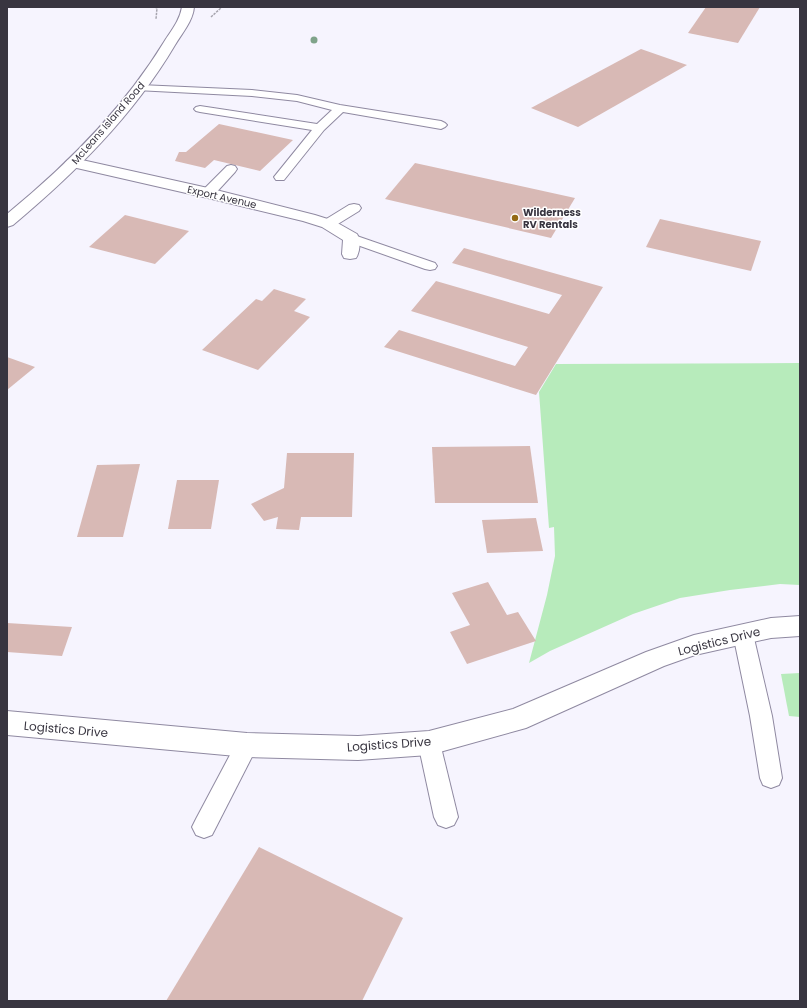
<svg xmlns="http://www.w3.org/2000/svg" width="807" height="1008" font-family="Poppins,sans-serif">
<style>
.green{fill:#b7ebbb}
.building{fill:#d8b9b5}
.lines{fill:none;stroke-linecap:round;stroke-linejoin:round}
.lane-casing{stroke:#8f89a1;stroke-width:2}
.street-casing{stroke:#8f89a1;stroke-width:2}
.secondary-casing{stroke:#8f89a1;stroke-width:2}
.path{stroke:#a6a4ae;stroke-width:1.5;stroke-dasharray:2.5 1;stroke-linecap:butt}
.lane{fill:#fff;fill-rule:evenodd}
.street{fill:#fff;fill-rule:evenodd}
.secondary{fill:#fff;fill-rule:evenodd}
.tree{fill:#7fa38a}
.poi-dot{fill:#946914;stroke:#fff;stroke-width:1.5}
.labels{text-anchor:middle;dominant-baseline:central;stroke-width:3;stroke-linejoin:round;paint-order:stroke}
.far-street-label{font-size:10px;fill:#383540;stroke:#fff}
.far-poi-label{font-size:10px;font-weight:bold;fill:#383540;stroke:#fff;text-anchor:start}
.street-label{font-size:12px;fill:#383540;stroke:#fff}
</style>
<rect width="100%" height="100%" fill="#f6f4fe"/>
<g class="green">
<polygon points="800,363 800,585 780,584 730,590 680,598 633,614 550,651 529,663 547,595 555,556 554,527 549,528 539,392 556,364"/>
<polygon points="800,673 800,717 789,716 781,674"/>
</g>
<g class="building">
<polygon points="706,7 760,7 738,43 688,33"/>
<polygon points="641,49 687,65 578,127 531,108"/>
<polygon points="219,124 293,140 260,171 214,160 205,168 175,161 179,152 186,152"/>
<polygon points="415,163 575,198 551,238 385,199"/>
<polygon points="125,215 189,231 155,264 89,247"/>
<polygon points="660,219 761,241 751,271 646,247"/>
<polygon points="464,248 603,287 536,395 384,347 399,330 515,366 528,347 411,311 436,281 549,314 562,295 452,263"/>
<polygon points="274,289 306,299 294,311 310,317 258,370 202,350 256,299 262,301"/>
<polygon points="7,357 35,367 7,390"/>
<polygon points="530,446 538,503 435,503 432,447"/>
<polygon points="287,453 354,453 352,517 301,517 299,530 276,529 278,517 264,521 251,504 286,487 284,488"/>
<polygon points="140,464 123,537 77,537 97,465"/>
<polygon points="177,480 219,480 211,529 168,529"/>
<polygon points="536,518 543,551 487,553 482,520"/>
<polygon points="488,582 507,615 518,612 536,641 467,664 450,632 470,625 452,593"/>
<polygon points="7,623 72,627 62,656 7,652"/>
<polygon points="259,847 403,918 362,1001 166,1001"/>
</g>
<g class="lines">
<g class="lane-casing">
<g id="lane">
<polygon points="140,85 252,90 297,95 340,105 441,121 445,123 447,125 445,127 441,129 343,112 324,130 284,180 276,180 274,177 312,130 200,112 196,111 194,109 196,107 200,106 317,124 332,110 297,101 252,96 136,90 134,88 136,86"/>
<polygon points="231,165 235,166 237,169 235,172 213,196 203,196 202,193 203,190 227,166"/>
<polygon points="354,204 359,205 361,208 359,211 333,227 323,227 321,224 323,221 349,205"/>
<polygon points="351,234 435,263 437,266 435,269 430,270 425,269 346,241 344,238 346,235"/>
<polygon points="743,626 750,628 753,634 772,716 782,778 779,785 771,788 763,785 760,778 750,716 733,634 736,628"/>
<polygon points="429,733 437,736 440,743 458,817 454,825 446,828 438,825 434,817 418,743 421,736"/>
<polygon points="247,735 255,738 258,745 212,835 204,838 196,835 192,827 196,819 239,738"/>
</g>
</g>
<g class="street-casing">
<path id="street" d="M73,158l135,30 107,27 19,6 23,13c4,6 3,18 -1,24l-6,1 -6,-1 -2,-4 1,-14 -21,-13 -19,-6 -95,-23 -140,-32 -3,-3 3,-3z"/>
</g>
<g class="secondary-casing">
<g id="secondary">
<path d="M182,7h12c-1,14 -12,26 -19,38 -42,71 -100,128 -162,180l-6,2v-13c61,-50 116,-105 157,-172 7,-11 16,-22 18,-35z"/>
<polygon points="800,616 800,636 771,638 695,655 664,666 526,728 429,755 358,760 247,757 7,735 7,711 247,733 358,736 429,731 513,709 646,652 694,635 771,618"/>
</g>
</g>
<g class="path">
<polyline points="155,7 157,8 156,19"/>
<polyline points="211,17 222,7"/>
</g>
<use href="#lane" class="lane"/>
<use href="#street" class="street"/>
<use href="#secondary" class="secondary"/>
</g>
<circle class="tree" cx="314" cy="40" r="3.5"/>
<circle class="poi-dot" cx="515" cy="218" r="4"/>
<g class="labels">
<g class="far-street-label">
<text transform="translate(108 123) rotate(-49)">McLeans Island Road</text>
<text transform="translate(222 197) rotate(13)">Export Avenue</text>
</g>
<g class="far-poi-label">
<text x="523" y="212">Wilderness<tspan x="523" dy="12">RV Rentals</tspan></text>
</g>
<g class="street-label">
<text transform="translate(719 641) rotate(-14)">Logistics Drive</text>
<text transform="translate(66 729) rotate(5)">Logistics Drive</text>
<text transform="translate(389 744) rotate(-4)">Logistics Drive</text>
</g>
</g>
<rect width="807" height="1008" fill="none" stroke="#383540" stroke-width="16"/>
</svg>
